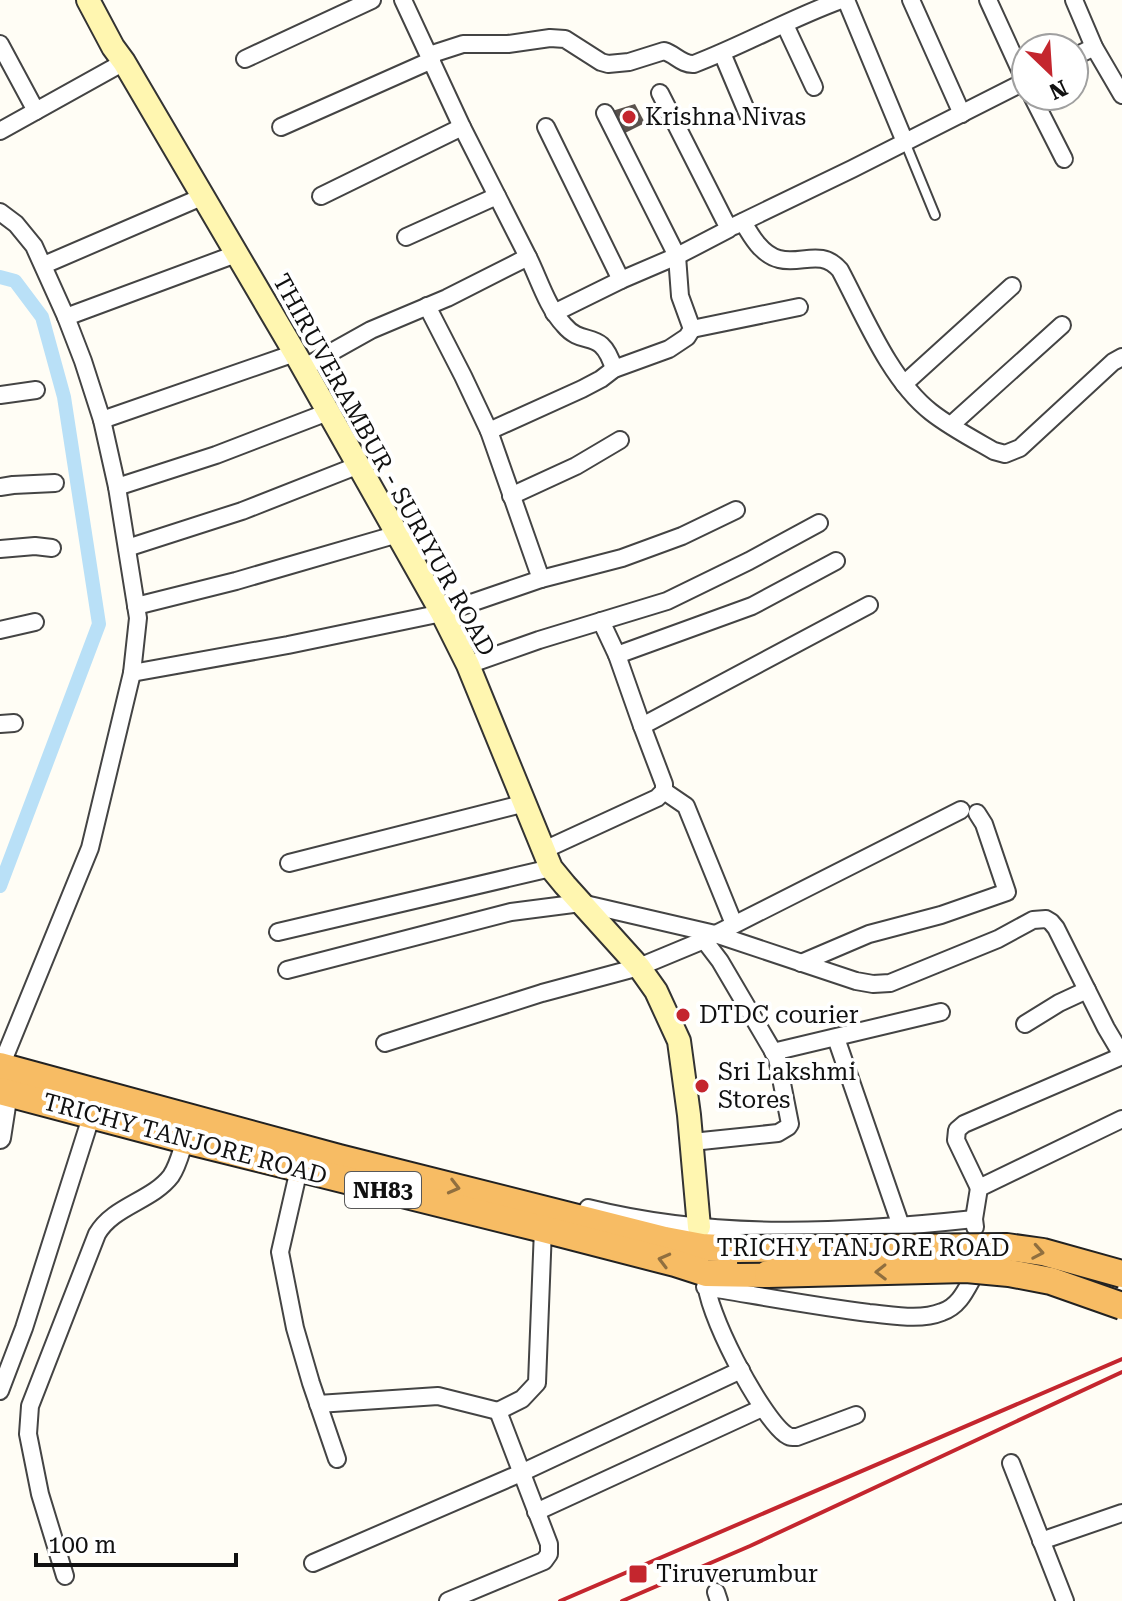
<svg xmlns="http://www.w3.org/2000/svg" width="1122" height="1601" font-family="'Roboto Serif',serif">
<style>
.lines{fill:none;stroke-linecap:round;stroke-linejoin:round}
.canal{stroke:#b9e0f7;stroke-width:14}
.building{fill:#5a524d}
.service-casing{stroke:#444;stroke-width:12}
.minor-casing{stroke:#444;stroke-width:20}
.tertiary-casing{stroke:#444;stroke-width:24}
.secondary-casing{stroke:#333;stroke-width:26}
.trunk-casing{stroke:#222;stroke-width:30}
.service{stroke:#fff;stroke-width:8}
.minor{stroke:#fff;stroke-width:16}
.tertiary{stroke:#fff;stroke-width:20}
.secondary{stroke:#fff6b0;stroke-width:22}
.trunk{stroke:#f7bc64;stroke-width:26}
.rail{stroke:#c4262e;stroke-width:4}
.trunk-bridge-casing{stroke:#222;stroke-width:30;stroke-linecap:butt}
.trunk-bridge{stroke:#f7bc64;stroke-width:26}
.oneway{stroke:#906f3f}
.poi-dot{fill:#c4262e;stroke:#fff;stroke-width:3}
.labels{text-anchor:middle;dominant-baseline:central;stroke-width:8;stroke-linejoin:round;paint-order:stroke}
.shield{fill:#fff;stroke:#585858;stroke-width:2}
.shield-label{font-size:22px;font-weight:bold;fill:#111}
.poi-label{font-size:24px;fill:#111;stroke:#fff;text-anchor:start}
.street-label{font-size:24px;fill:#111;stroke:#fff}
</style>
<rect width="100%" height="100%" fill="#fffdf5"/>
<g class="lines">
<polyline class="canal" points="0,277 15,281 42,317 64,397 99,624 0,886"/>
</g>
<polygon class="building" points="635,104 645,123 623,134 612,111"/>
<g class="lines">
<g class="service-casing">
<polyline id="service" points="905,142 935,215"/>
</g>
<g class="minor-casing">
<g id="minor">
<polyline points="846,0 905,142"/>
<polyline points="911,0 962,114"/>
<polyline points="988,0 1026,83"/>
<polyline points="1074,0 1094,47 1122,95"/>
<polyline points="785,25 814,87"/>
<polyline points="0,44 36,111"/>
<polyline points="722,53 749,117"/>
<path d="M429,55l34,-11h45l42,-6 15,1 36,23 7,2 21,-2 35,-11c11,3 18,14 30,13 50,-19 97,-46 147,-64"/>
<polyline points="1074,57 1094,47"/>
<polyline points="245,59 372,0"/>
<polyline points="1032,96 1064,159"/>
<polyline points="281,127 432,60"/>
<polyline points="546,127 621,280 677,256 729,229 660,93"/>
<polyline points="0,131 124,62"/>
<polyline points="321,196 462,127"/>
<polyline points="0,212 16,224 34,246 66,317 83,361 102,420 117,487 138,618 132,673 90,848 1,1066"/>
<path d="M743,222c8,14 19,33 36,37 22,6 42,-11 61,11 24,45 50,110 91,142 19,15 42,27 63,39l11,3 15,-6 93,-86 9,-5"/>
<polyline points="734,226 852,169 1026,81"/>
<polyline points="406,237 497,196"/>
<path d="M528,257c11,22 19,50 36,68 20,24 37,1 50,44"/>
<polyline points="44,265 204,196"/>
<polyline points="554,313 621,280"/>
<polyline points="66,317 236,254"/>
<polyline points="692,329 799,307"/>
<polyline points="303,368 371,330 447,298 528,257 462,127 403,0"/>
<polyline points="904,384 1012,286"/>
<polyline points="0,395 36,390"/>
<polyline points="102,420 295,353"/>
<polyline points="951,425 1062,325"/>
<polyline points="489,431 582,389 601,379 614,369 669,349 687,337 692,329 680,296 677,256 605,113"/>
<polyline points="0,487 13,485 55,483"/>
<polyline points="117,487 216,455 328,412"/>
<polyline points="511,496 576,466 620,440"/>
<polyline points="127,548 242,511 359,465"/>
<polyline points="0,549 35,546 52,548"/>
<polyline points="541,579 622,558 682,536 736,510"/>
<polyline points="136,606 236,581 398,534"/>
<polyline points="601,621 617,655 642,726"/>
<polyline points="0,630 35,622"/>
<polyline points="617,655 752,606 836,561"/>
<polyline points="468,665 539,640 667,601 749,561 819,523"/>
<polyline points="132,673 288,645 442,613 541,579 489,431 463,376 427,306"/>
<polyline points="0,724 14,723"/>
<polyline points="664,791 686,806 734,924"/>
<polyline points="544,850 657,798 664,791 664,784 642,726 869,605"/>
<polyline points="289,863 526,803"/>
<polyline points="278,932 551,868"/>
<polyline points="801,963 869,934 941,915 1007,892 984,824 977,813"/>
<polyline points="287,970 511,912 581,903 715,934 856,981 873,984 890,983 998,939 1033,920 1046,919 1051,922 1056,928 1106,1028 1122,1055"/>
<polyline points="1025,1024 1059,1003 1087,990"/>
<polyline points="836,1038 901,1226"/>
<polyline points="385,1043 542,993 639,967 704,940 961,810"/>
<polyline points="773,1052 941,1012"/>
<polyline points="692,1142 778,1133 788,1127 790,1124 777,1058 720,961 704,940"/>
<polyline points="299,1169 280,1252 295,1328 311,1383 337,1459"/>
<polyline points="979,1188 956,1140 957,1130 964,1124 1122,1056"/>
<path d="M588,1208c128,32 256,25 386,11"/>
<polyline points="975,1227 974,1219 979,1188 1122,1119"/>
<path d="M706,1278c-2,31 54,137 79,156 6,4 5,3 12,3l59,-22"/>
<path d="M705,1287c55,9 109,19 164,26 23,2 51,8 73,-1 15,-5 22,-18 29,-31"/>
<polyline points="0,1391 24,1328 92,1114"/>
<polyline points="318,1404 438,1396 498,1411"/>
<polyline points="1011,1463 1065,1601"/>
<polyline points="536,1512 762,1408"/>
<polyline points="1041,1541 1122,1513"/>
<polyline points="313,1563 521,1473 741,1370"/>
<path d="M65,1576l-25,-82 -12,-60 2,-28 67,-172c16,-28 55,-33 74,-58 7,-10 10,-24 14,-36"/>
<polyline points="716,1592 719,1601"/>
<polyline points="448,1601 544,1561 549,1554 549,1544 498,1411 522,1399 537,1383 543,1229"/>
</g>
</g>
<g class="tertiary-casing">
<polyline id="tertiary" points="0,1138 7,1093"/>
</g>
<g class="secondary-casing">
<polyline id="secondary" points="88,0 113,47 124,62 295,353 442,613 468,665 551,868 565,885 639,967 656,991 679,1041 689,1115 699,1227"/>
</g>
<g class="trunk-casing">
<g id="trunk">
<polyline points="0,1066 339,1158 665,1240 702,1247 737,1249"/>
<polyline points="0,1091 185,1140 543,1229 675,1263 706,1273 768,1274"/>
</g>
</g>
<use href="#service" class="service"/>
<use href="#minor" class="minor"/>
<use href="#tertiary" class="tertiary"/>
<use href="#secondary" class="secondary"/>
<use href="#trunk" class="trunk"/>
<g class="rail">
<polyline points="560,1601 1122,1359"/>
<polyline points="622,1601 750,1546 1122,1372"/>
</g>
<g class="trunk-bridge-casing">
<g id="trunk-bridge">
<polyline points="737,1249 1007,1247 1043,1252 1122,1274"/>
<polyline points="768,1274 966,1269 1009,1273 1051,1281 1122,1306"/>
</g>
</g>
<use href="#trunk-bridge" class="trunk-bridge"/>
</g>
<defs><path id="oneway-chevron" d="M-2-3.5L2.5 0L-2 3.5" fill="none" stroke-width="1.6" stroke-linecap="round" stroke-linejoin="round" transform="scale(2)"/></defs>
<g class="oneway">
<use href="#oneway-chevron" transform="translate(454 1187) rotate(14)"/>
<use href="#oneway-chevron" transform="translate(1038 1252) rotate(10)"/>
<use href="#oneway-chevron" transform="translate(664 1260) rotate(-165)"/>
<use href="#oneway-chevron" transform="translate(881 1272) rotate(179)"/>
</g>
<g class="poi-dot">
<circle cx="629" cy="117" r="8"/>
<circle cx="683" cy="1015" r="8"/>
<circle cx="702" cy="1086" r="8"/>
<rect x="628" y="1564" width="20" height="20" rx="4"/>
</g>
<g class="labels">
<rect class="shield" x="345" y="1172" width="76" height="36" rx="6"/>
<g class="shield-label">
<text x="383" y="1190">NH83</text>
</g>
<g class="poi-label">
<text x="645" y="117">Krishna Nivas</text>
<text x="699" y="1015">DTDC courier</text>
<text x="718" y="1072">Sri Lakshmi<tspan x="718" dy="28">Stores</tspan></text>
<text x="656" y="1574">Tiruverumbur</text>
</g>
<g class="street-label">
<text transform="translate(384 465) rotate(61)">THIRUVERAMBUR - SURIYUR ROAD</text>
<text transform="translate(185 1139) rotate(15)">TRICHY TANJORE ROAD</text>
<text x="863" y="1248">TRICHY TANJORE ROAD</text>
</g>
</g>
<g transform="translate(1050 72) rotate(155)"><circle r="38" fill="#ffffff" stroke="#a0a0a0" stroke-width="2"/>
<path d="M0-6L14 30L0 20L-14 30Z" fill="#c4262e"/>
<text y="-12" font-size="22" font-weight="bold" text-anchor="middle" fill="#111111">N</text>
</g>
<path d="M36 1553v12h200v-12" fill="none" stroke="#111111" stroke-width="4"/>
<text x="48" y="1553" font-size="24" fill="#111111" stroke="#ffffff" stroke-width="6" paint-order="stroke">100 m</text>
</svg>
